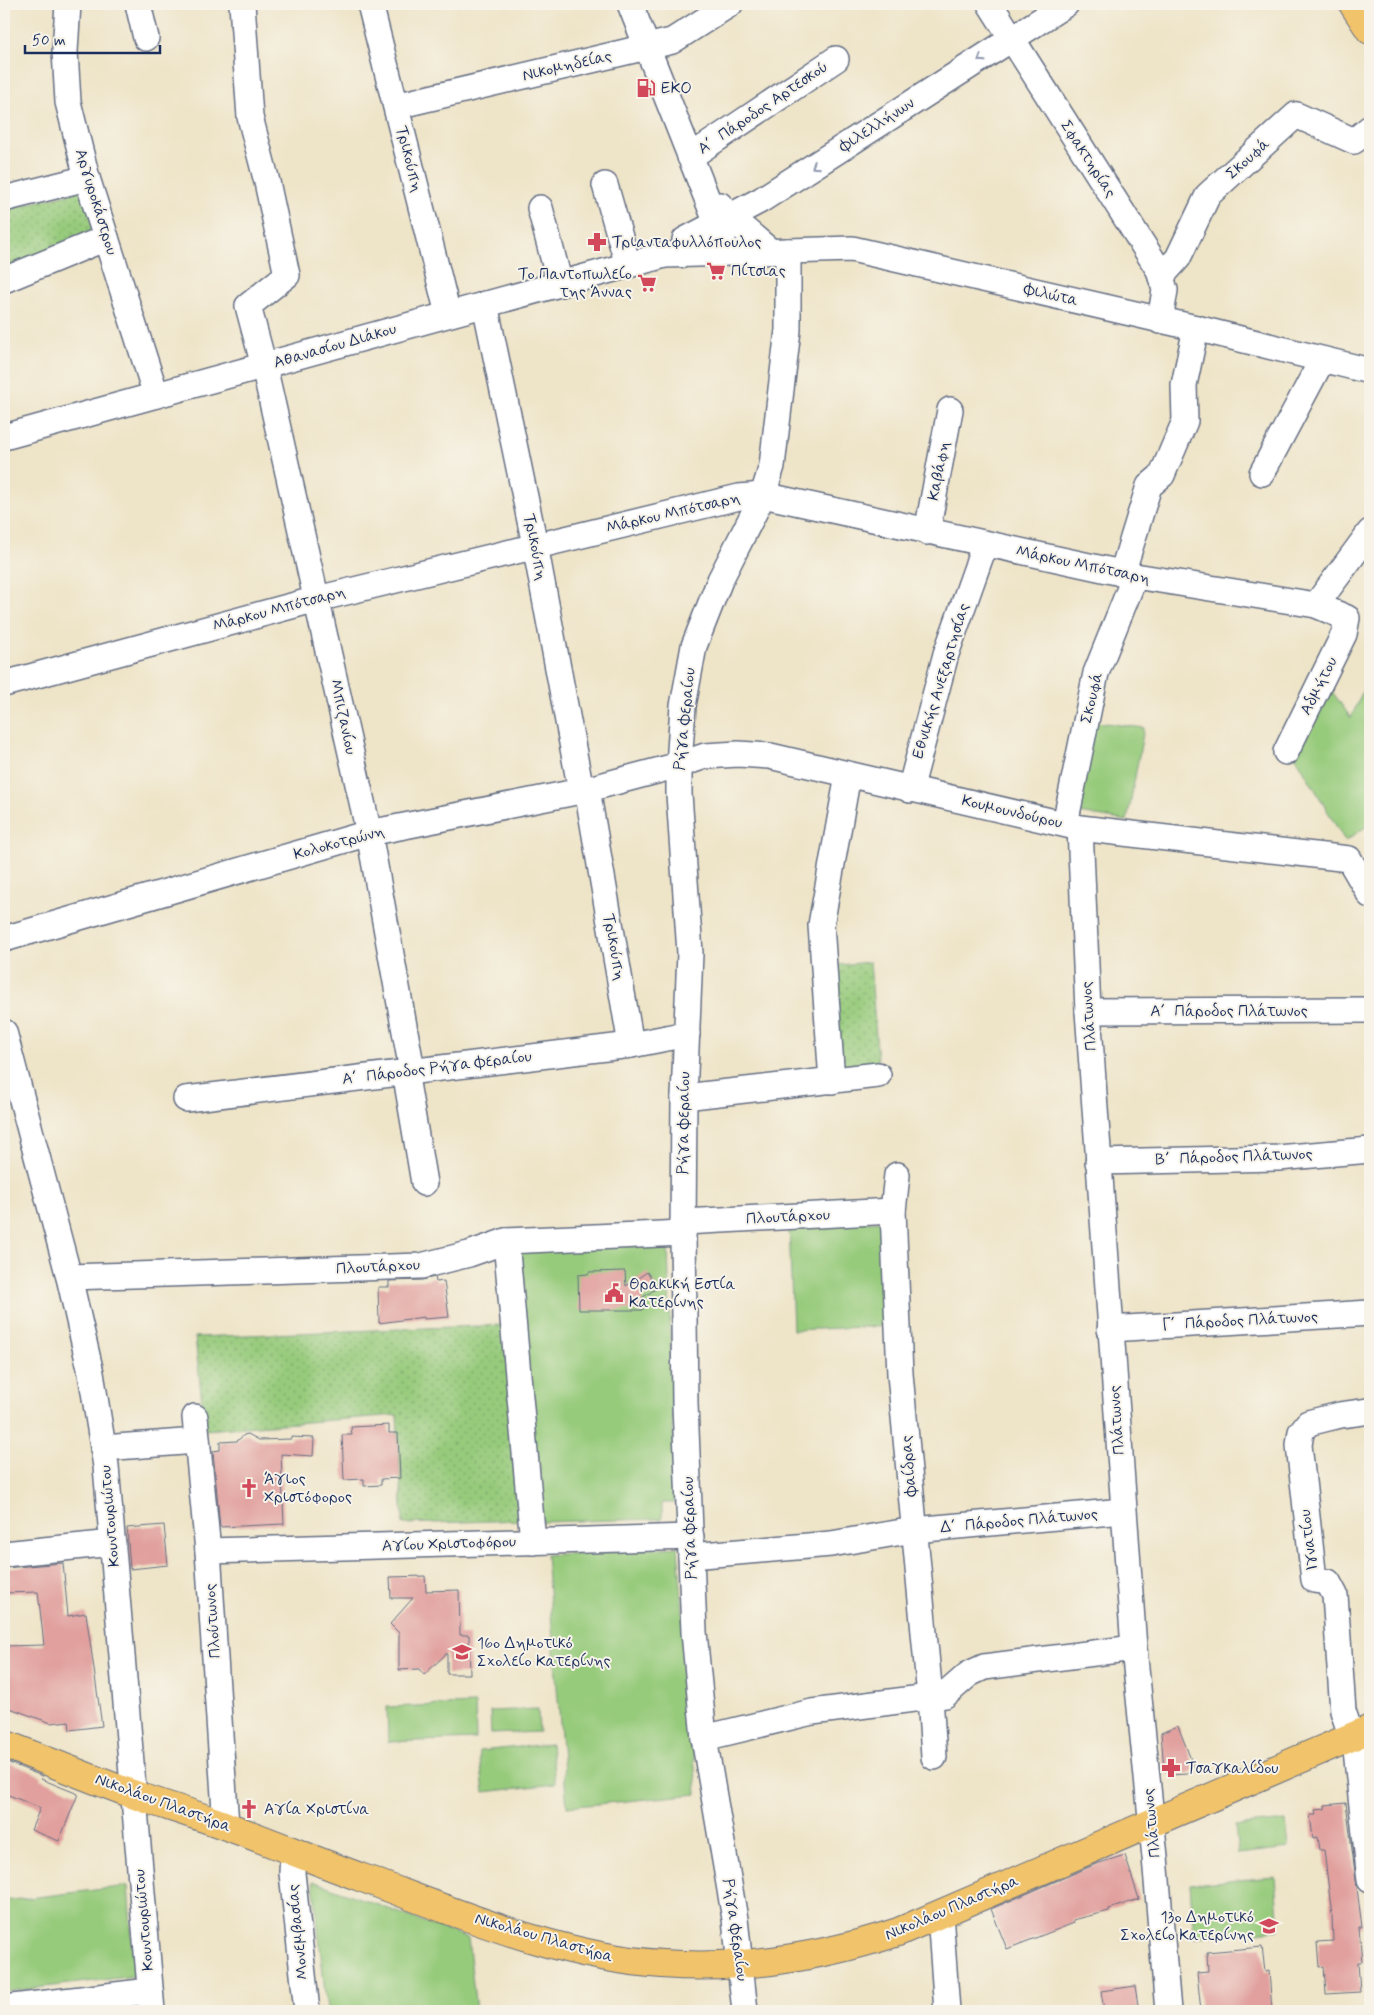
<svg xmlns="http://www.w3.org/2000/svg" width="1374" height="2015" font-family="Mynerve,sans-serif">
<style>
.grass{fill:#97cb7c;stroke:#597d6d}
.park{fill:url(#park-dots);stroke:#597d6d}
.building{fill:#e1a09e}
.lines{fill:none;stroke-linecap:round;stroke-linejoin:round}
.minor-casing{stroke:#656e83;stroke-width:28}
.major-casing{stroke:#656e83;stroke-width:30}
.minor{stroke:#fff;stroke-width:25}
.major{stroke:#f1c36a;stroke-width:28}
.oneway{stroke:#8d97ae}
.labels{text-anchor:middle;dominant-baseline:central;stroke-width:4;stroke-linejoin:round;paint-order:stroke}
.street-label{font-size:16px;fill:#1b2f5e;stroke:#f7f3e8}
.poi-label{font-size:16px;fill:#1b2f5e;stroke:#f7f3e8;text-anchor:start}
</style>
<defs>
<pattern id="park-dots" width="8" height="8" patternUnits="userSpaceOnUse" patternTransform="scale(1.25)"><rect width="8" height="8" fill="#97cb7c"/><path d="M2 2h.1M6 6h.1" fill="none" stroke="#7aa569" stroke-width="1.8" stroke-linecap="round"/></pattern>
</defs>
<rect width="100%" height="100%" fill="#f7f3e8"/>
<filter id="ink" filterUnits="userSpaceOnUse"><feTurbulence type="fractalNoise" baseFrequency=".02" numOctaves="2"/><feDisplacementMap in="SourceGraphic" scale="10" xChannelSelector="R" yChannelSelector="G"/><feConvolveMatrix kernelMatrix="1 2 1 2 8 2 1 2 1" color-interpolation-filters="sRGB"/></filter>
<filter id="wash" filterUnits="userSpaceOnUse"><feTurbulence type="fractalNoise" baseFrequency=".0096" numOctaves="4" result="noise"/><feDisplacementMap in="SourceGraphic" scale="20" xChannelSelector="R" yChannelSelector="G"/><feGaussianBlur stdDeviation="1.12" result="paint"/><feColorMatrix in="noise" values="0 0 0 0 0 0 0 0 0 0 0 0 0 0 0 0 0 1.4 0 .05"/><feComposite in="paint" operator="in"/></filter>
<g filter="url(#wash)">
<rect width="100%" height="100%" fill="#eee4c8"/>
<g class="grass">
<polygon points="1368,679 1370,681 1370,824 1345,841 1293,752 1326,683 1351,718"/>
<polygon points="1090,721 1144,728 1127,821 1073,812"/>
<polygon points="883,1221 887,1326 793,1330 789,1225"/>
<polygon points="668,1245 675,1503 662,1503 662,1519 540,1522 516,1249"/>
<polygon points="678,1547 697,1794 567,1807 546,1555"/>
<polygon points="475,1704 476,1739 388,1742 387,1707"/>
<polygon points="538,1709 539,1732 491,1734 490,1711"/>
<polygon points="551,1744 555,1784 484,1792 479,1751"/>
<polygon points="1286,1821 1289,1848 1238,1854 1235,1826"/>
<polygon points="1275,1877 1279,1930 1194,1937 1190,1884"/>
<polygon points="313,1881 468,1938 476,2011 327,2011"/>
<polygon points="128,1886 135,1976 4,1992 4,1901"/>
</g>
<g class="park">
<polygon points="83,190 97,235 4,272 4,210"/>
<polygon points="870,962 879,1073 837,1076 829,966"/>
<polygon points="504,1325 521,1520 403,1524 397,1415 205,1430 195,1337"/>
</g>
<g id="blocks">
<g class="building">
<polygon points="625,1271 626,1286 647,1272 657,1288 642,1298 643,1310 579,1310 578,1275 588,1274 589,1272"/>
<polygon points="435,1277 436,1282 444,1281 449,1317 424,1319 424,1317 379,1323 378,1287 389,1287 389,1281 422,1280"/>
<polygon points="389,1425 389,1433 398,1433 400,1478 381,1479 381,1485 364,1486 364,1479 344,1480 342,1435 352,1435 351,1427"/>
<polygon points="248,1434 259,1440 291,1439 291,1437 314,1438 313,1456 281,1454 284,1524 220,1527 213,1451 220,1450 220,1442 237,1441 244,1435"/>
<polygon points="164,1525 168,1565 130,1569 127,1528"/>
<polygon points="63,1563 68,1616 86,1613 102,1726 70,1730 69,1721 51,1723 4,1706 4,1646 44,1645 38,1592 4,1593 4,1568"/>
<polygon points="425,1576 426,1591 459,1590 460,1635 469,1635 470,1674 447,1674 447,1653 424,1675 419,1669 399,1670 399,1633 390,1624 413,1598 391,1598 390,1577"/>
<polygon points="1178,1726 1195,1770 1187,1774 1171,1775 1164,1770 1161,1733"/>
<polygon points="7,1762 42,1776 41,1779 78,1794 59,1841 31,1830 40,1808 4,1793 4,1769"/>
<polygon points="1346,1803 1362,1927 1359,1927 1362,1962 1358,1962 1360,1992 1326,1994 1324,1966 1319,1967 1317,1942 1333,1941 1332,1916 1324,1850 1320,1850 1318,1837 1313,1838 1310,1815 1316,1815 1315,1810 1325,1809 1325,1805"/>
<polygon points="1125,1855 1139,1899 1109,1909 1109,1911 1073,1920 1074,1923 1007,1949 991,1909 1096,1864"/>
<polygon points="1262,1947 1265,1971 1269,1970 1272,2011 1201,2011 1197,1973 1208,1972 1207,1952"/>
<polygon points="1135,1986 1139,2011 1104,2011 1101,1991"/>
</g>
</g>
</g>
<g filter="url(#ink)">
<use href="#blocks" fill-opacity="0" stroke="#656e83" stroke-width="1"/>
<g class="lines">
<g class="minor-casing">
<g id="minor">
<polyline points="68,4 65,51 68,102 87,178 156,395"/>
<polyline points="138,4 146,38"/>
<polyline points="242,4 250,117 267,182 287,275 248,306 264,366 369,833 412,1070"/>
<polyline points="370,4 448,314"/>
<polyline points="630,4 723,239"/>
<polyline points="990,4 1159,270 1165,290 1160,321"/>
<polyline points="396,106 672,41 730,4"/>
<polyline points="690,157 836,59"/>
<polyline points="605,185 628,265"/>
<polyline points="4,199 87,178"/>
<polyline points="720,205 730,217 770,251"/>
<polyline points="540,208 560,284"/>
<polyline points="685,240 761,200 1066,4"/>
<polyline points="1161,277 1178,258 1208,195 1296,115 1354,141 1370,128"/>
<polyline points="4,280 106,238"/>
<polyline points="485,304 535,545 581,791"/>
<polyline points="4,437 665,255 852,249 1196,328 1370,371"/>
<polyline points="1262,473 1322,360"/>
<polyline points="927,532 950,410"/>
<polyline points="1122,574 1149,486 1162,475 1185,421 1184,385 1196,328"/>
<polyline points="1316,605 1370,532"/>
<polyline points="4,684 317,599 739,497 763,495 1135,576 1316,605 1347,618 1344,634 1286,752"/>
<polyline points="587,789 631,1045"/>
<polyline points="910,790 946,654 985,544"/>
<polyline points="1065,824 1096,673 1135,576"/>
<polyline points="1080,828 1088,1011 1134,1648 1155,1857 1168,2011"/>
<polyline points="4,939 369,833 581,791 679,765 705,756 738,754 770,756 1080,828 1349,859 1370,895"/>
<polyline points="1088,1011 1370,1010"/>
<polyline points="4,1032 69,1277 91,1373 106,1466 152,2011"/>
<polyline points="405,1071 424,1183"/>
<polyline points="832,1081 821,925 848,775"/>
<polyline points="684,1097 878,1075"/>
<polyline points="186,1099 631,1045 687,1034"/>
<polyline points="1098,1162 1278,1158 1370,1150"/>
<polyline points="897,1175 893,1211 900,1374 930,1697 934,1757"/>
<polyline points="683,1222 893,1211"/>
<polyline points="506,1241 533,1542"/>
<polyline points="69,1277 421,1266 469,1254 506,1241 683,1233"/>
<polyline points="1110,1329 1370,1313"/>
<polyline points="1370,1411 1340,1415 1308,1423 1301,1432 1299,1445 1314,1580 1328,1582 1335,1595 1343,1711 1356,1750 1370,1880"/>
<polyline points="195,1417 208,1551 226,1826"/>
<polyline points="103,1448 197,1441"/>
<polyline points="208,1551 691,1537"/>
<polyline points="4,1554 113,1543"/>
<polyline points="691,1556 831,1544 914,1530 1123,1511"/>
<polyline points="704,1738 812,1712 945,1695 969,1674 984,1667 1134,1648"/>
<polyline points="293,1852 292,1873 307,2011"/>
<polyline points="940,1914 947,2011"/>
<polyline points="4,2008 150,1991"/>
<polyline points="745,2011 735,1919 704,1738 694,1632 685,1404 683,1233 684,1097 690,953 679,794 679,765 683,706 694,646 720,580 763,495 772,466 788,330 788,251"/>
</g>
</g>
<g class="major-casing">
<g id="major">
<polyline points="1353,4 1370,30"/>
<path d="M4,1744c44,17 87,35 131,51 31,11 63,20 94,32 44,16 87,34 131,50 95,35 201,81 302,87 80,6 160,-7 236,-32l472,-203"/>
</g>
</g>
<use href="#minor" class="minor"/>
<use href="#major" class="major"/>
</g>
<defs><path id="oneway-chevron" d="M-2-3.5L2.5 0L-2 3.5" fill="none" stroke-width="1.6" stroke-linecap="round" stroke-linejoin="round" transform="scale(1.25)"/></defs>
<g class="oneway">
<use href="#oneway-chevron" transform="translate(981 59) rotate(147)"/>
<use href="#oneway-chevron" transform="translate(815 166) rotate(147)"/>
</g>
</g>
<defs>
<g id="fuel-bare" transform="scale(1.5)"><path d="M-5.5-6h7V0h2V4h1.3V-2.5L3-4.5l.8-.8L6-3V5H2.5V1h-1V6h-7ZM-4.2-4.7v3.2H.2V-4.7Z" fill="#d1495b" stroke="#f7f3e8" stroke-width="2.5" paint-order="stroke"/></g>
<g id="pharmacy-bare" transform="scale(1.5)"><path d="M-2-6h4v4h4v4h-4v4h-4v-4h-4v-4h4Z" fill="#d1495b" stroke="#f7f3e8" stroke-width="2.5" paint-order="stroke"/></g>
<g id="supermarket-bare" transform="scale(1.5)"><path d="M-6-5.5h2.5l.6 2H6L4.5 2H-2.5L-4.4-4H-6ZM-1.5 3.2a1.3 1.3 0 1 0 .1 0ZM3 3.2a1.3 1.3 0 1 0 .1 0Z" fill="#d1495b" stroke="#f7f3e8" stroke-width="2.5" paint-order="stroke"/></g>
<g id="civic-bare" transform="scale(1.5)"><path d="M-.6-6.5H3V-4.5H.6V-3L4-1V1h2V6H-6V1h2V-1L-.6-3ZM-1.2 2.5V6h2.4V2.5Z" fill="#d1495b" stroke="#f7f3e8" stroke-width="2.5" paint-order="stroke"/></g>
<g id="church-bare" transform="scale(1.5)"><path d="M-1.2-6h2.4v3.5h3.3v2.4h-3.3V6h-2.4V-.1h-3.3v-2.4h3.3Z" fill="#d1495b" stroke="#f7f3e8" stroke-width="2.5" paint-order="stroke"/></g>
<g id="school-bare" transform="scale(1.5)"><path d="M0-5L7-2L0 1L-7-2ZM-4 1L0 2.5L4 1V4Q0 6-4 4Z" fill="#d1495b" stroke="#f7f3e8" stroke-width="2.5" paint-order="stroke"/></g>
</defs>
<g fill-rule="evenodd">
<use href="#fuel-bare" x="646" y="88"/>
<use href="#pharmacy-bare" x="597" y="242"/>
<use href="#supermarket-bare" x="716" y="271"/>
<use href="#supermarket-bare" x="647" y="283"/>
<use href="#civic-bare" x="614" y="1293"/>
<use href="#church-bare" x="249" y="1488"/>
<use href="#school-bare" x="462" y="1652"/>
<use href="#pharmacy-bare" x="1171" y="1768"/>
<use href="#church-bare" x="249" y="1809"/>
<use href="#school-bare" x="1269" y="1926"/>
</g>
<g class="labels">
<g class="street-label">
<text transform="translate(567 66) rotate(-13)">Νικομηδείας</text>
<text transform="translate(763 108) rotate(-34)">Α΄ Πάροδος Αρτεσκού</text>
<text transform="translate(877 125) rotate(-33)">Φιλελλήνων</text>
<text transform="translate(409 159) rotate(76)">Τρικούπη</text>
<text transform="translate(1088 159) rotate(57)">Σφακτηρίας</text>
<text transform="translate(1248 159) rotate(-42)">Σκουφά</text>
<text transform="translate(96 202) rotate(73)">Αργυροκάστρου</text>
<text transform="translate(1051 295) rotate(13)">Φιλώτα</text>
<text transform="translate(335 346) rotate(-16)">Αθανασίου Διάκου</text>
<text transform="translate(939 471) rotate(-79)">Καβάφη</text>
<text transform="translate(673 513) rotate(-13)">Μάρκου Μπότσαρη</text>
<text transform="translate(535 547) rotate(79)">Τρικούπη</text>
<text transform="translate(1083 565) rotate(12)">Μάρκου Μπότσαρη</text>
<text transform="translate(279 609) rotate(-15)">Μάρκου Μπότσαρη</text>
<text transform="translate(941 681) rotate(-73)">Εθνικής Ανεξαρτησίας</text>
<text transform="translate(1319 686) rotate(-63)">Αδμήτου</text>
<text transform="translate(1092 698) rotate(-77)">Σκουφά</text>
<text transform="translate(343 717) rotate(78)">Μπιζανίου</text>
<text transform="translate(685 719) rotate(-84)">Ρήγα Φεραίου</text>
<text transform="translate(1012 812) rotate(13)">Κουμουνδούρου</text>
<text transform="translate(339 843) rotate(-15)">Κολοκοτρώνη</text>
<text transform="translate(614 947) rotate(80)">Τρικούπη</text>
<text x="1229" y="1011">Α΄ Πάροδος Πλάτωνος</text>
<text transform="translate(1089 1016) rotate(-94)">Πλάτωνος</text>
<text transform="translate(437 1068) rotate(-7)">Α΄ Πάροδος Ρήγα Φεραίου</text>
<text transform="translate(684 1123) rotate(-89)">Ρήγα Φεραίου</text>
<text transform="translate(1234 1157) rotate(-2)">Β΄ Πάροδος Πλάτωνος</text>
<text transform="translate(788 1217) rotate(-3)">Πλουτάρχου</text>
<text transform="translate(378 1267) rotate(-3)">Πλουτάρχου</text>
<text transform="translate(1240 1321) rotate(-3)">Γ΄ Πάροδος Πλάτωνος</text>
<text transform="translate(1117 1420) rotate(-94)">Πλάτωνος</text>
<text transform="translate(909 1466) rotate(-95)">Φαίδρας</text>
<text transform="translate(110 1516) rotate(-95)">Κουντουριώτου</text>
<text transform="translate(1019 1521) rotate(-5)">Δ΄ Πάροδος Πλάτωνος</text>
<text transform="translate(690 1528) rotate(-92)">Ρήγα Φεραίου</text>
<text transform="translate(1309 1540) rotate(-97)">Ιγνατίου</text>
<text transform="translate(449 1544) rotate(-2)">Αγίου Χριστοφόρου</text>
<text transform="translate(213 1621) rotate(-94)">Πλούτωνος</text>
<text transform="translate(163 1803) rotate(20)">Νικολάου Πλαστήρα</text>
<text transform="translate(1152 1823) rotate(-96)">Πλάτωνος</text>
<text transform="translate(952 1908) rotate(-23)">Νικολάου Πλαστήρα</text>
<text transform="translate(144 1920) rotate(-95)">Κουντουριώτου</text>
<text transform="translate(735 1930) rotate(82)">Ρήγα Φεραίου</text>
<text transform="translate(298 1932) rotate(-96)">Μονεμβασίας</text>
<text transform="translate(544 1938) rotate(16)">Νικολάου Πλαστήρα</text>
</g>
<g class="poi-label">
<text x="661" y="88">ΕΚΟ</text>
<text x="612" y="242">Τριανταφυλλόπουλος</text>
<text x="731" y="271">Πίτσιας</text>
<text x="632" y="274" text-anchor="end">Το Παντοπωλείο<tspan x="632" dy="18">της Άννας</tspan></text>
<text x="629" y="1284">Θρακική Εστία<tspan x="629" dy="18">Κατερίνης</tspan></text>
<text x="264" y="1479">Άγιος<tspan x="264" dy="18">Χριστόφορος</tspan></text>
<text x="477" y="1643">16ο Δημοτικό<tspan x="477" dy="18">Σχολείο Κατερίνης</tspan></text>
<text x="1186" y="1768">Τσαγκαλίδου</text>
<text x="264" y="1809">Αγία Χριστίνα</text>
<text x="1254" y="1917" text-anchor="end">13ο Δημοτικό<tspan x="1254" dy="18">Σχολείο Κατερίνης</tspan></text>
</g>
</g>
<rect width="1374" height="2015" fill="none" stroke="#f7f3e8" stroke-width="20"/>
<path d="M25 45v8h135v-8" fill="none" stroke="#1b2f5e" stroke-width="2.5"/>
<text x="32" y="45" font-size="15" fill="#1b2f5e" stroke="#f7f3e8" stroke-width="4" paint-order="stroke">50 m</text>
</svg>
